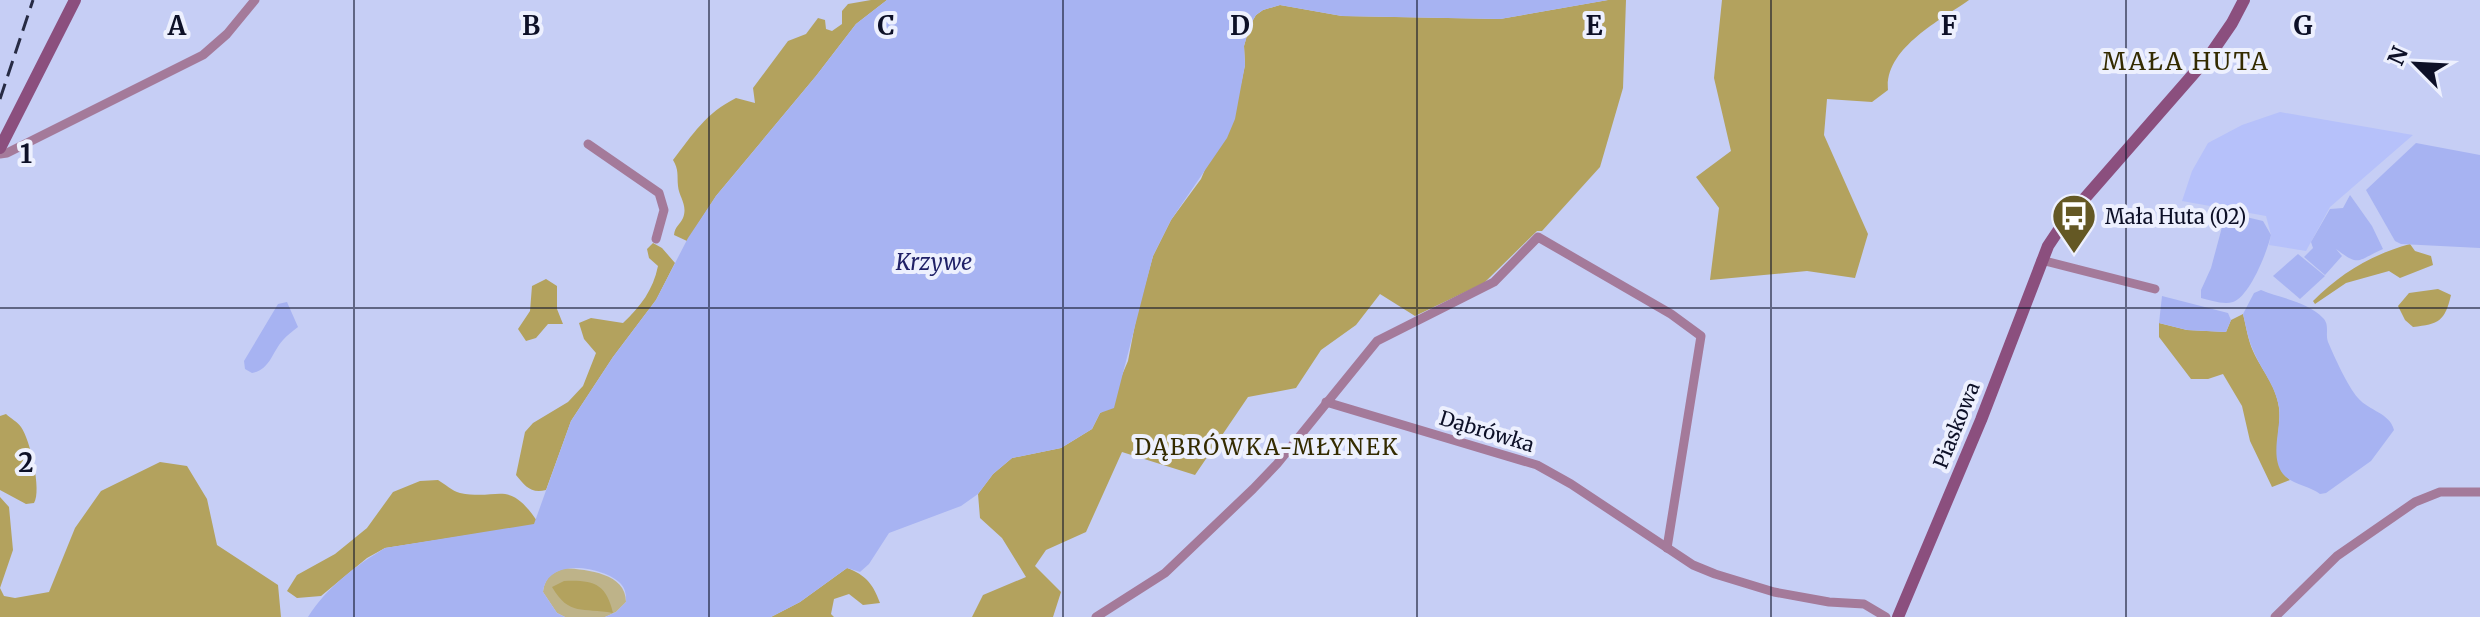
<svg xmlns="http://www.w3.org/2000/svg" width="2480" height="617" font-family="Merriweather,serif">
<style>
.built{fill:#b6c1fa}
.green{fill:#beb389}
.forest{fill:#b3a25e}
.water{fill:#a7b3f2}
.lines{fill:none;stroke-linecap:round;stroke-linejoin:round}
.street{stroke:#a47a9a;stroke-width:9}
.secondary{stroke:#8b4f7e;stroke-width:12}
.rail{stroke:#272b44;stroke-width:3;stroke-dasharray:16 8;stroke-linecap:butt}
.grid{fill:none;stroke:#0d1027;stroke-width:2;stroke-opacity:0.55}
.labels{text-anchor:middle;dominant-baseline:central;stroke-width:8;stroke-linejoin:round;paint-order:stroke}
.poi-label{font-size:20px;fill:#0d1027;stroke:#edf0fe;text-anchor:start}
.street-label{font-size:20px;fill:#0d1027;stroke:#edf0fe}
.water-label{font-size:22px;font-style:italic;fill:#202167;stroke:#edf0fe}
.neighbourhood-label{font-size:22px;letter-spacing:2px;fill:#342b00;stroke:#edf0fe}
.quarter-label{font-size:24px;letter-spacing:2px;fill:#342b00;stroke:#edf0fe}
.grid-label{font-size:26px;text-anchor:middle;font-weight:bold;fill:#0d1027;stroke:#edf0fe;stroke-width:8;stroke-linejoin:round;paint-order:stroke}
</style>
<rect width="100%" height="100%" fill="#c6cef5"/>
<polygon class="built" points="2280,112 2413,135 2330,207 2306,251 2269,245 2271,235 2266,216 2182,201 2192,171 2208,143 2242,125"/>
<path class="green" d="M565,568c23,2 61,5 61,34l-10,10 -11,5h-40l-8,-4 -14,-21c2,-15 9,-19 22,-24z"/>
<g class="forest">
<path d="M871,0h16l-31,24 -40,52 -100,120 -29,45 -13,-6c1,-9 6,-10 9,-17 5,-13 -4,-21 -5,-32 -1,-11 1,-16 -5,-26 20,-26 33,-47 63,-62l19,5 -2,-15 35,-47 18,-7 12,-16 7,2 1,9 6,2 10,-7v-13l6,-7z"/>
<polygon points="1608,0 1626,0 1623,88 1600,167 1542,231 1537,231 1484,283 1415,316 1380,294 1356,325 1321,350 1296,388 1248,397 1195,475 1122,452 1086,532 1046,550 1035,566 1061,592 1053,617 972,617 983,595 1026,577 1002,538 980,518 978,494 993,474 1012,458 1061,448 1092,429 1100,413 1108,408 1128,361 1137,314 1153,256 1171,220 1201,179 1241,84 1245,65 1244,46 1250,25 1256,15 1263,10 1280,5 1342,16 1500,19"/>
<path d="M1722,0h247c-30,21 -85,49 -81,90l-16,12 -45,-3 -3,36 44,99 -13,44 -48,-7 -97,9 9,-72 -23,-31 35,-26 -17,-73z"/>
<path d="M653,243l9,5 13,15 -19,37 -43,57 -42,64 -25,69c-15,4 -21,-4 -30,-15l9,-43 8,-9 35,-21 15,-16 13,-33 -12,-14 -5,-16 12,-5 32,5c18,-17 30,-33 35,-57l-9,-8 -2,-9z"/>
<path d="M2410,244l5,7 16,5 2,9 -33,13 -11,-7 -43,12 -31,21 -2,-3c28,-28 58,-46 97,-57z"/>
<polygon points="546,279 557,286 557,309 563,324 548,324 536,338 526,341 518,329 530,311 532,286"/>
<path d="M2438,289l13,6c-6,26 -12,29 -38,32l-8,-7 -7,-14 11,-13z"/>
<path d="M2243,314c3,12 5,26 10,37 9,20 23,34 26,57 3,25 -11,53 11,72l-18,7 -22,-46 -8,-35 -19,-32 -15,5h-17l-32,-42v-14l28,7 39,2 5,-12z"/>
<path d="M6,414c4,4 12,8 15,13 9,12 21,64 13,76l-8,1 -26,-14v-74z"/>
<polygon points="160,462 187,466 207,499 217,545 278,585 281,617 0,617 0,497 9,507 13,550 0,588 4,596 15,598 49,592 75,528 101,491"/>
<path d="M438,480c7,4 14,11 22,13 40,8 48,-15 77,28l-3,4 -149,23 -18,10 -46,38 -24,2 -10,-7 10,-16 38,-21 32,-26 26,-36 27,-11z"/>
<path d="M847,568c19,7 26,16 33,35l-17,2 -14,-11 -15,5 -3,15 3,3h-63l29,-15z"/>
<path d="M564,581c29,-1 42,2 49,32 -31,-6 -43,4 -61,-26z"/>
</g>
<g class="water">
<path d="M887,0h721l-108,19 -158,-3 -62,-11 -17,5 -7,5 -6,10 -6,21 1,19 -10,54 -8,19 -56,82 -18,36 -39,152 -14,5 -8,16 -31,19 -49,10 -19,16 -15,20 -17,12 -72,27 -20,31 -9,8 -13,-4 -47,34 -29,15h-166l11,-5 10,-10c0,-7 0,-12 -5,-18 -16,-17 -74,-28 -78,8l14,21 8,4h-257c18,-29 47,-51 77,-69l149,-24 37,-103 42,-64 43,-57 32,-62 28,-42 100,-120 40,-52z"/>
<polygon points="2416,143 2480,155 2480,248 2401,244 2395,241 2366,190"/>
<path d="M2350,195l22,31 11,23c-27,12 -23,18 -47,0l6,7 -17,19 -21,-18 9,-9 -2,-6 19,-33 13,-1z"/>
<path d="M2229,213l34,8 8,14c-4,17 -21,61 -38,67 -10,3 -23,-2 -32,-4v-8l10,-22 14,-52z"/>
<polygon points="2298,254 2325,276 2300,299 2273,276"/>
<path d="M2261,290c19,8 47,12 62,28 7,7 2,16 5,24 7,16 19,43 30,56 11,13 32,15 36,32l-23,31 -45,32 -6,1c-10,-8 -28,-9 -37,-20 -14,-18 -1,-47 -4,-67 -4,-23 -18,-37 -26,-57 -5,-11 -7,-24 -10,-36l11,-21z"/>
<polygon points="2162,296 2228,313 2231,320 2226,332 2187,330 2159,323"/>
<path d="M287,302l11,25c-5,4 -11,8 -15,13 -11,12 -13,30 -31,33l-7,-4 -1,-8 34,-57z"/>
</g>
<g class="lines">
<g class="street">
<polyline points="588,144 659,193 664,210 656,239"/>
<polyline points="0,154 7,153 203,55 227,34 255,0"/>
<polyline points="2041,260 2155,289"/>
<polyline points="1326,402 1537,465 1571,484 1693,565 1715,574 1774,592 1829,602 1864,604 1886,617"/>
<polyline points="1096,617 1165,573 1253,489 1277,464 1377,341 1494,282 1538,237 1671,314 1701,336 1667,548"/>
<polyline points="2275,617 2337,556 2415,502 2440,492 2480,492"/>
</g>
<g class="secondary">
<polyline points="0,148 75,0"/>
<polyline points="1898,617 1981,420 2048,246 2064,222 2210,55 2232,23 2244,0"/>
</g>
<polyline class="rail" points="0,99 33,0"/>
</g>
<path class="grid" d="M354,0v617M709,0v617M1063,0v617M1417,0v617M1771,0v617M2126,0v617M0,308h2480"/>
<defs>
<g id="bus-pin" transform="scale(2.3)"><path d="M0 17L-7.5 6A9.5 9.5 0 1 1 7.5 6Z" fill="#645824" stroke="#edf0fe"/><path d="M-5-6H5V4H4V6H2V4H-2V6H-4V4H-5ZM-3.5-4V0h7V-4ZM-3.5 1.2v1.5H-2V1.2ZM2 1.2v1.5H3.5V1.2Z" fill="#fff"/></g>
</defs>
<g fill-rule="evenodd">
<use href="#bus-pin" x="2074" y="216"/>
</g>
<g class="labels">
<g class="poi-label">
<text x="2105" y="216">Mała Huta (02)</text>
</g>
<g class="street-label">
<text transform="translate(1956 425) rotate(-68)">Piaskowa</text>
<text transform="translate(1487 431) rotate(17)">Dąbrówka</text>
</g>
<g class="water-label">
<text x="934" y="262">Krzywe</text>
</g>
<g class="neighbourhood-label">
<text x="1267" y="447">DĄBRÓWKA-MŁYNEK</text>
</g>
<g class="quarter-label">
<text x="2186" y="61">MAŁA HUTA</text>
</g>
</g>
<g class="grid-label">
<text x="177" y="35">A</text>
<text x="531" y="35">B</text>
<text x="886" y="35">C</text>
<text x="1240" y="35">D</text>
<text x="1594" y="35">E</text>
<text x="1949" y="35">F</text>
<text x="2303" y="35">G</text>
<text x="26" y="163">1</text>
<text x="26" y="472">2</text>
</g>
<g transform="translate(2416 64) rotate(294)" stroke="#edf0fe" stroke-width="6" paint-order="stroke">
<path d="M0-6L14 30L0 20L-14 30Z" fill="#0d1027"/>
<text y="-12" font-size="22" font-weight="bold" text-anchor="middle" fill="#0d1027">N</text>
</g>
</svg>
